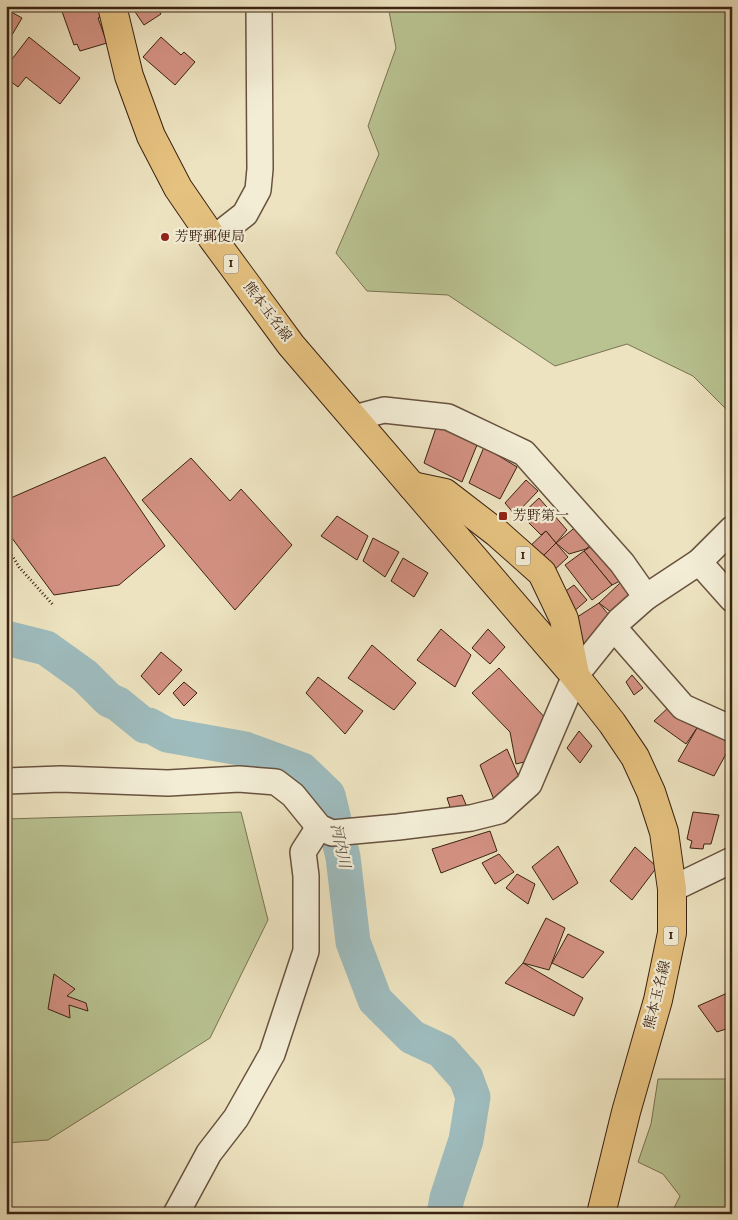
<svg xmlns="http://www.w3.org/2000/svg" width="738" height="1220" font-family="Vollkorn,'Noto Serif JP',serif">
<style>
.green{fill:#b9c392;stroke:#7a7252}
.lines{fill:none;stroke-linecap:round;stroke-linejoin:round}
.river{stroke:#9ebbbd;stroke-width:35}
.building{fill:#d39182;stroke:#3b2212}
.minor-casing{stroke:#68523e;stroke-width:28}
.major-casing{stroke:#3b2212;stroke-width:30}
.path{stroke:#3b2212;stroke-width:3;stroke-dasharray:1 2.5;stroke-linecap:butt}
.minor{stroke:#f3edd6;stroke-width:25}
.major{stroke:#e6c280;stroke-width:28}
.poi-dot{fill:#8f2418;stroke:#f3edd6;stroke-width:2}
.labels{text-anchor:middle;dominant-baseline:central;stroke-width:4.5;stroke-linejoin:round;paint-order:stroke}
.shield{fill:#f3edd6;stroke:#725f4d;stroke-width:1}
.shield-label{font-size:12px;font-weight:bold;fill:#3b2212}
.poi-label{font-size:14px;fill:#3b2212;stroke:#f3edd6;text-anchor:start}
.street-label{font-size:14px;fill:#3b2212;stroke:#f3edd6}
.water-label{font-size:15px;font-style:italic;fill:#595045;stroke:#f3edd6}
</style>
<rect width="100%" height="100%" fill="#ede3c0"/>
<filter id="stains"><feTurbulence type="fractalNoise" baseFrequency=".004" numOctaves="4"/><feColorMatrix values="0 0 0 0 .2 0 0 0 0 .09 0 0 0 0 .02 0 0 0 .5 -.17"/></filter>
<radialGradient id="worn" r=".72"><stop offset=".6" stop-color="#630" stop-opacity="0"/><stop offset="1" stop-color="#630" stop-opacity=".3"/></radialGradient>
<g class="green">
<polygon points="388,6 732,6 732,415 693,376 627,344 555,366 448,295 367,291 336,253 379,154 368,126 396,48"/>
<polygon points="241,812 268,920 210,1038 48,1140 6,1143 6,819"/>
<polygon points="658,1079 732,1079 732,1214 671,1214 680,1196 663,1174 638,1162 651,1124"/>
</g>
<g class="lines">
<polyline class="river" points="6,638 46,648 85,676 109,700 118,704 145,726 149,725 167,735 245,749 302,770 328,795 343,857 353,942 375,1000 412,1037 442,1051 466,1078 473,1097 466,1140 447,1198 444,1214"/>
</g>
<g class="building">
<polygon points="60,6 97,6 101,17 98,18 107,43 80,51 77,44 74,45"/>
<polygon points="131,6 156,6 161,14 144,25"/>
<polygon points="6,9 22,18 6,45"/>
<polygon points="29,37 80,78 60,104 26,77 18,87 6,78 6,67"/>
<polygon points="161,37 181,55 184,52 195,62 175,85 143,57"/>
<polygon points="438,422 479,440 462,482 424,463"/>
<polygon points="484,447 517,467 500,499 469,483"/>
<polygon points="105,457 165,546 119,585 54,595 6,530 6,500"/>
<polygon points="191,458 230,501 241,489 292,545 235,610 142,500"/>
<polygon points="526,480 538,491 515,515 505,503"/>
<polygon points="539,498 567,530 556,543 546,531 541,535 521,515"/>
<polygon points="337,516 368,536 357,560 321,536"/>
<polygon points="578,525 594,542 586,549 569,554 556,543"/>
<polygon points="546,531 556,543 538,561 526,550"/>
<polygon points="373,538 399,552 385,577 363,561"/>
<polygon points="556,543 568,557 549,575 538,561"/>
<polygon points="596,543 626,578 612,585 584,551"/>
<polygon points="584,551 612,585 592,600 565,565"/>
<polygon points="403,558 428,573 414,597 391,581"/>
<polygon points="621,582 635,599 616,616 599,603"/>
<polygon points="574,585 587,600 572,613 563,593"/>
<polygon points="599,603 613,620 581,649 571,621"/>
<polygon points="441,629 471,655 455,687 417,660"/>
<polygon points="488,629 505,647 490,664 472,648"/>
<polygon points="372,645 416,683 394,710 348,678"/>
<polygon points="161,652 182,670 159,695 141,676"/>
<polygon points="499,668 549,722 532,760 516,764 510,732 472,693"/>
<polygon points="632,675 643,688 634,695 626,682"/>
<polygon points="318,677 363,711 345,734 306,693"/>
<polygon points="184,682 197,693 184,706 173,693"/>
<polygon points="671,705 697,728 686,744 654,721"/>
<polygon points="697,728 732,743 714,776 678,761"/>
<polygon points="579,731 592,746 580,763 567,748"/>
<polygon points="507,749 524,789 497,807 480,765"/>
<polygon points="462,795 469,812 453,816 447,798"/>
<polygon points="693,812 719,815 711,844 704,844 703,849 690,848 692,841 687,839"/>
<polygon points="490,831 497,851 441,873 432,849"/>
<polygon points="558,846 578,883 553,900 532,867"/>
<polygon points="635,847 657,867 632,900 610,881"/>
<polygon points="499,854 514,872 495,884 482,863"/>
<polygon points="517,874 535,884 528,904 506,888"/>
<polygon points="546,918 565,928 549,970 523,963"/>
<polygon points="568,934 604,952 583,978 552,963"/>
<polygon points="523,963 583,998 574,1016 505,983"/>
<polygon points="54,974 75,989 67,996 86,1003 88,1011 69,1005 70,1018 48,1009"/>
<polygon points="732,991 732,1027 717,1032 698,1006"/>
</g>
<g class="lines">
<g class="minor-casing">
<g id="minor">
<polyline points="213,239 245,214 258,190 260,169 259,6"/>
<polyline points="354,418 384,410 448,417 524,453 622,563 646,597"/>
<polyline points="699,562 732,529"/>
<polyline points="614,628 683,707 732,729"/>
<polyline points="6,781 61,779 168,783 239,779 276,782 293,795 319,827 332,833 398,827 471,818 499,811 529,784 575,676 620,620 646,597 699,562 732,599"/>
<polyline points="672,889 732,860"/>
<polyline points="176,1214 209,1153 236,1118 272,1054 306,951 306,876 303,852 319,827"/>
</g>
</g>
<g class="major-casing">
<g id="major">
<polyline points="112,6 129,76 151,136 178,188 213,239 291,345 575,676 612,723 635,757 651,792 664,832 672,889 672,933 658,1000 626,1112 601,1214"/>
<polyline points="412,486 445,493 497,533 542,573 564,619 575,674"/>
</g>
</g>
<polyline class="path" points="6,546 19,567 54,606"/>
<use href="#minor" class="minor"/>
<use href="#major" class="major"/>
</g>
<g class="poi-dot">
<circle cx="165" cy="237" r="5"/>
<rect x="498" y="511" width="10" height="10" rx="2.5"/>
</g>
<g class="labels">
<g class="shield">
<rect x="223.5" y="254.5" width="15" height="19" rx="4"/>
<rect x="515.5" y="546.5" width="15" height="19" rx="4"/>
<rect x="663.5" y="926.5" width="15" height="19" rx="4"/>
</g>
<g class="shield-label">
<text x="231" y="264">1</text>
<text x="523" y="556">1</text>
<text x="671" y="936">1</text>
</g>
<g class="poi-label">
<text x="175" y="237">芳野郵便局</text>
<text x="513" y="516">芳野第一</text>
</g>
<g class="street-label">
<text transform="translate(267 312) rotate(53)">熊本玉名線</text>
<text transform="translate(658 995) rotate(-76)">熊本玉名線</text>
</g>
<g class="water-label">
<text transform="translate(339 846) rotate(78)">河内川</text>
</g>
</g>
<rect width="738" height="1220" fill="none" stroke="#ede3c0" stroke-width="25"/>
<rect x="8" y="8" width="723" height="1205" fill="none" stroke="#3b2212" stroke-width="2.5"/>
<rect x="12" y="12" width="713" height="1195" fill="none" stroke="#3b2212"/>
<rect width="100%" height="100%" filter="url(#stains)"/>
<rect width="100%" height="100%" fill="url(#worn)"/>
</svg>
